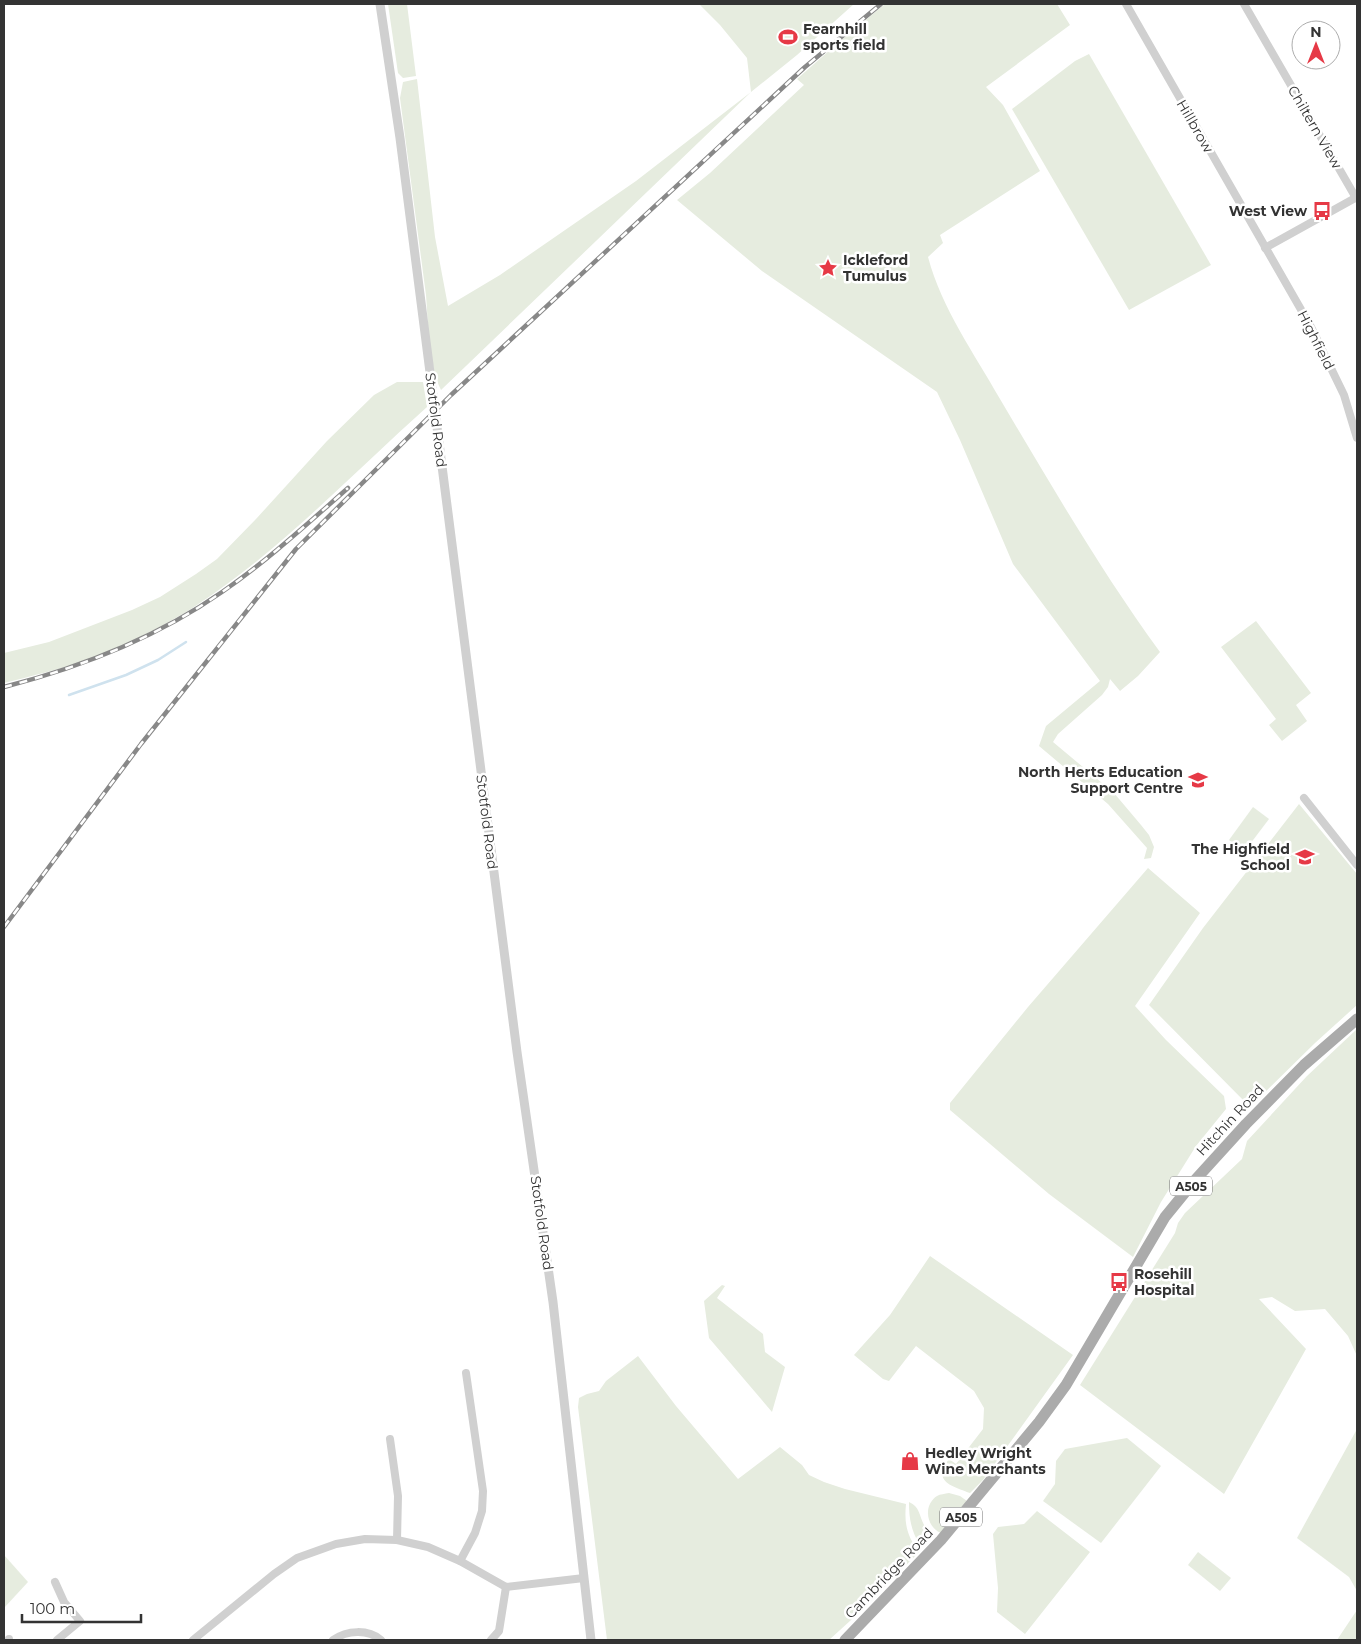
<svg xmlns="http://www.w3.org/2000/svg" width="1361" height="1644" font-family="Montserrat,sans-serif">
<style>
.green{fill:#e6ecdf}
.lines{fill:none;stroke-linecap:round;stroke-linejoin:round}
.stream{stroke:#cfe2ee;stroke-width:2.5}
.minor{stroke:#d0d0d0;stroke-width:8}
.tertiary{stroke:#d0d0d0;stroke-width:9}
.primary{stroke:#ababab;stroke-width:11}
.rail-casing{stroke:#888;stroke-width:4.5}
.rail{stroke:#fff;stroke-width:2.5;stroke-dasharray:8;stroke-linecap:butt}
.labels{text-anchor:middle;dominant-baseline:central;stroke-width:5;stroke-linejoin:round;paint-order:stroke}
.shield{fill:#fff;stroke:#707070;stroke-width:1}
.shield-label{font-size:12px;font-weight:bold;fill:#333}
.poi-label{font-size:14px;font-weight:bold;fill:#333;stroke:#fff;text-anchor:start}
.street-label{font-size:14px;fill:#333;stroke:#fff}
</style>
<rect width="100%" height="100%" fill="#fff"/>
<g class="green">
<polygon points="388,4 407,4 416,76 403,78 398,73"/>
<path d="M699,4h155l-57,51 -46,37 -310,298c-12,-24 -13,-68 -15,-95l-26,-197 3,-16 14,-3 18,158 13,69 52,-31 136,-94 115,-89 -4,-34 -27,-33z"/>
<path d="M885,4h172l13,21 -84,62 17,18 37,66 -100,64 3,8 -15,14c14,52 46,96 72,142 51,86 101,172 160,253l-22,24 -18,15 -10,-12 -2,8 -6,8 -44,39 -5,8 61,51 27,32 8,10 5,12 -3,11 -7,1 3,-11 -39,-44 -69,-58 7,-20 54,-45 -87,-117 -53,-124 -23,-48 -175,-121 -85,-71 33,-27 94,-88 -7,-6 42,-37z"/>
<polygon points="1089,54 1211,265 1129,310 1012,109 1075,61"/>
<path d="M397,382h26l4,25c-76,68 -146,143 -230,198 -32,21 -77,43 -113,56 -26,9 -53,15 -80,22v-30l45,-11 83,-32 28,-13 36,-23 21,-15 39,-40 71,-78 47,-46z"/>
<polygon points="1256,621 1311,693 1296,705 1307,721 1282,741 1269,725 1276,719 1221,647"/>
<polygon points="1299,804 1357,874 1357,1005 1315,1043 1250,1107 1149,1005 1203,928"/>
<polygon points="1253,807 1269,819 1244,852 1229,840"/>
<polygon points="1148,868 1200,913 1135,1006 1166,1040 1224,1096 1226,1109 1196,1146 1161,1202 1133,1257 1049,1194 950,1110 950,1103 1028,1007"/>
<polygon points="1357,1029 1357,1356 1348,1336 1325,1309 1295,1311 1272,1297 1259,1299 1306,1349 1224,1494 1080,1385 1175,1233 1178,1223 1185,1213 1242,1159 1247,1141 1307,1076"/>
<path d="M930,1256l143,99 -90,125 -13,13c-17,-7 -39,-11 -21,-34l7,5 27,-35 1,-21 -10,-17 -58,-45 -27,35 -6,-2 -29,-24 36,-40z"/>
<polygon points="722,1285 725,1286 717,1298 763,1334 765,1352 785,1367 772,1412 709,1338 704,1301"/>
<path d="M638,1356l38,50 62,73 42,-32 22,18 7,10 15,7 21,7 61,15c-2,20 1,32 13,48l-58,59 -32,29h-222l-29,-233 1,-9 8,-4 12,-3 7,-10z"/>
<polygon points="1357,1429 1357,1591 1349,1577 1297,1538"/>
<polygon points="1127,1438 1161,1466 1101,1543 1043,1501 1055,1484 1056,1461 1065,1449"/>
<path d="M949,1493l11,3 7,5 -26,32c-15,-6 -18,-28 -4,-37 3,-2 8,-2 12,-3z"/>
<path d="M909,1502c11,5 10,13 15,23 1,4 4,7 7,10l-11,10c-9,-14 -11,-27 -11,-43z"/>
<polygon points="1037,1511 1090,1552 1025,1634 997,1612 998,1588 993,1534 998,1527 1024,1524"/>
<polygon points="1198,1552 1231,1578 1220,1591 1188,1565"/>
<polygon points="4,1555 28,1582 4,1608"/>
<polygon points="1357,1610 1357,1640 1337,1640"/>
</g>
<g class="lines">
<polyline class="stream" points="69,695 126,675 158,660 186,642"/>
<g class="minor">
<polyline points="1126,4 1311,327 1344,395 1357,438"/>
<polyline points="1244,4 1356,198"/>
<polyline points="1265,248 1357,197"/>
<polyline points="1304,798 1357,865"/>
<polyline points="390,1439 398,1496 397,1540"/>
<polyline points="460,1561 475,1533 482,1511 483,1491 466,1373"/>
<polyline points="55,1582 64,1602 80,1621 57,1640"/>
<polyline points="9,1639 9,1640"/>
<polyline points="193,1640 274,1574 297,1558 336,1544 365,1539 397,1540 428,1547 460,1561 506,1587 584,1578"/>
<path d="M333,1640c14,-10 35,-11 48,0"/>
<polyline points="491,1640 499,1631 506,1587"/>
</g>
<polyline class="tertiary" points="380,4 400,138 517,1052 553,1302 591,1640"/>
<polyline class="primary" points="845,1640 941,1540 1039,1422 1066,1385 1165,1217 1196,1179 1246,1124 1304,1065 1357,1019"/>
<g class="rail-casing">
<g id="rail">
<path d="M4,687c78,-20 152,-49 218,-95 45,-31 85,-68 126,-104"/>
<polyline points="4,927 141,744 296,549 451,395 805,67 881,4"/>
</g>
</g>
<use href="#rail" class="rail"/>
</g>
<defs>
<g id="stadium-bare" transform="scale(1.5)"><path d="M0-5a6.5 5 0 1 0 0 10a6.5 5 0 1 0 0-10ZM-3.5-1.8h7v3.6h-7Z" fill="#e63946" stroke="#fff" stroke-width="2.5" paint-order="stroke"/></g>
<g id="bus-bare" transform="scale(1.5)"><path d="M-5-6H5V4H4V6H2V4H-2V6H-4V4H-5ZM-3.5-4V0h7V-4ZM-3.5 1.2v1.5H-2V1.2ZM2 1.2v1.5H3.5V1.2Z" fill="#e63946" stroke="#fff" stroke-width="2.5" paint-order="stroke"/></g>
<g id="sight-bare" transform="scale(1.5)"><path d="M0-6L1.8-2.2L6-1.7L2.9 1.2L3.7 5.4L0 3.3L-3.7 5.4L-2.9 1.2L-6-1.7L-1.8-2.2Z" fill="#e63946" stroke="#fff" stroke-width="2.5" paint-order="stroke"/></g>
<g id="school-bare" transform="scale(1.5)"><path d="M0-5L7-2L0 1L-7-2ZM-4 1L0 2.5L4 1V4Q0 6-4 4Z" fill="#e63946" stroke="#fff" stroke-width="2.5" paint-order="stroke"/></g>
<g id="shop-bare" transform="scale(1.5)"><path d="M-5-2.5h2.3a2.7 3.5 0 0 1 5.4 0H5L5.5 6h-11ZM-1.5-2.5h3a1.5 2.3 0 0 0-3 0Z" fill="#e63946" stroke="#fff" stroke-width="2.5" paint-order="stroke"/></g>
</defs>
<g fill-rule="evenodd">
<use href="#stadium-bare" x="788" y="37"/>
<use href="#bus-bare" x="1322" y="211"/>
<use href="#sight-bare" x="828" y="268"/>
<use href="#school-bare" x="1198" y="780"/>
<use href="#school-bare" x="1305" y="857"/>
<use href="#bus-bare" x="1119" y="1282"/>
<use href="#shop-bare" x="910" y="1461"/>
</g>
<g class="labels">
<g class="shield">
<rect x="1170" y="1176.5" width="42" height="19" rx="4"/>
<rect x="940" y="1507.5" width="42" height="19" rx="4"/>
</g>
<g class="shield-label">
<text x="1191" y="1186">A505</text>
<text x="961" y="1517">A505</text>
</g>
<g class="poi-label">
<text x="803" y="29">Fearnhill<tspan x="803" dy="16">sports field</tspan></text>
<text x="1307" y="211" text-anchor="end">West View</text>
<text x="843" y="260">Ickleford<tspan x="843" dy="16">Tumulus</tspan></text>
<text x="1183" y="772" text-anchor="end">North Herts Education<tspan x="1183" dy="16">Support Centre</tspan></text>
<text x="1290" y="849" text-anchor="end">The Highfield<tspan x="1290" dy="16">School</tspan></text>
<text x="1134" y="1274">Rosehill<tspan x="1134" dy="16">Hospital</tspan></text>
<text x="925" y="1453">Hedley Wright<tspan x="925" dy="16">Wine Merchants</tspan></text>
</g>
<g class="street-label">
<text transform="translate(1195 126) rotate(60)">Hillbrow</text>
<text transform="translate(1315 127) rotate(60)">Chiltern View</text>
<text transform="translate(1316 340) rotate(63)">Highfield</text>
<text transform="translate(436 420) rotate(83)">Stotfold Road</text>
<text transform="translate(487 822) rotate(83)">Stotfold Road</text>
<text transform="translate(1230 1120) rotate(-47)">Hitchin Road</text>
<text transform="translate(542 1223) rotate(82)">Stotfold Road</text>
<text transform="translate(889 1573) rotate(-46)">Cambridge Road</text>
</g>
</g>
<rect width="1361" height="1644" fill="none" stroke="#333333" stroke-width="10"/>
<g transform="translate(1316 45)"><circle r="24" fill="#ffffff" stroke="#adadad"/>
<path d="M0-4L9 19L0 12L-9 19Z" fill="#e63946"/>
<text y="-8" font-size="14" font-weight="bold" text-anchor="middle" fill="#333333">N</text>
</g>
<path d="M22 1614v8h119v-8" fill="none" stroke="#333333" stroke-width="2.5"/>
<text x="30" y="1614" font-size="15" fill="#333333" stroke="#ffffff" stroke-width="4" paint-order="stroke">100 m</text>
</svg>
